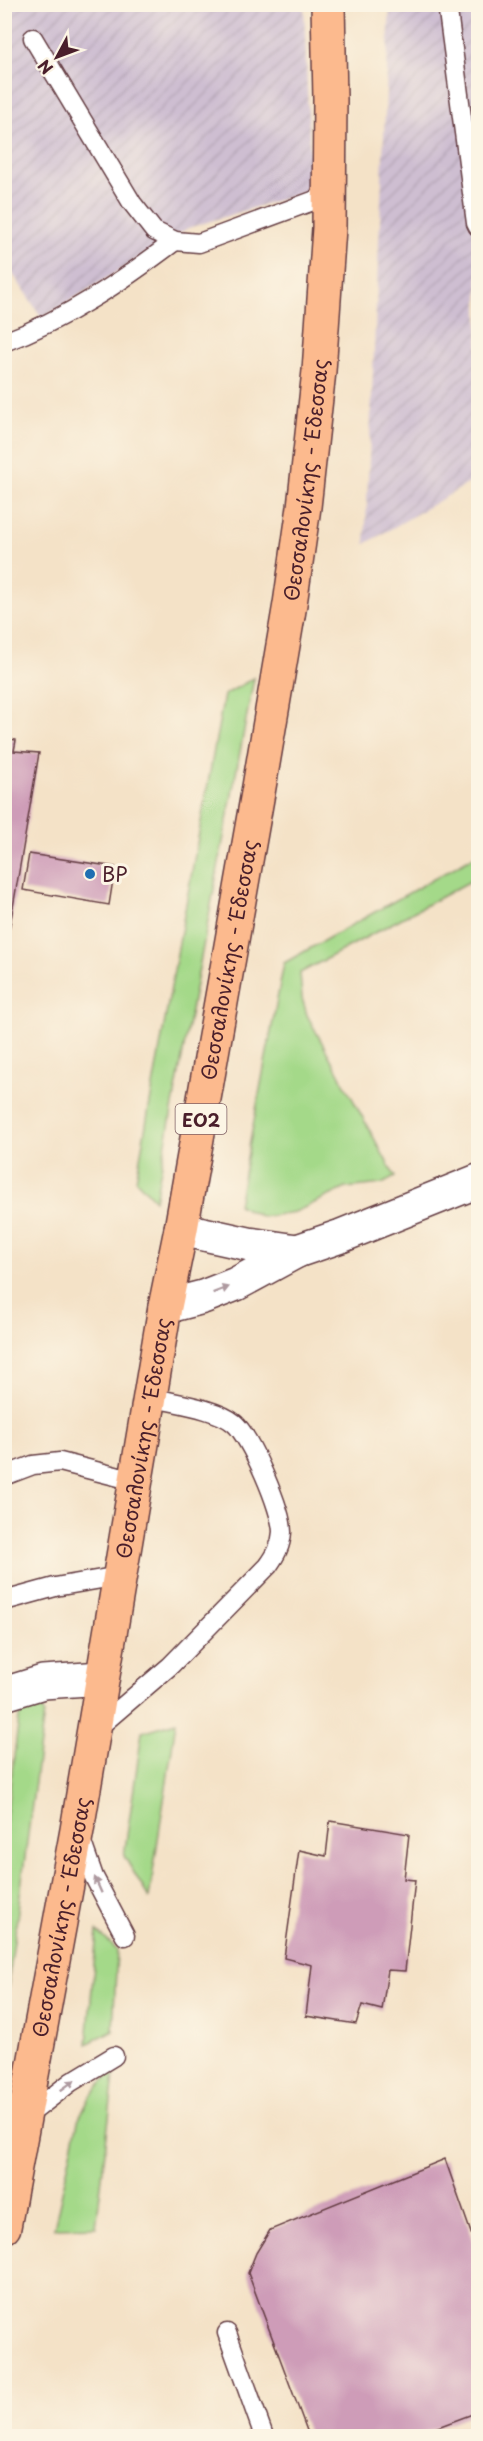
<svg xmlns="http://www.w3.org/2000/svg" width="483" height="2441" font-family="'Playpen Sans',sans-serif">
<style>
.industrial{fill:url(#industrial-furrows)}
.green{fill:#a4d989;stroke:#777c5a;stroke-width:1.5}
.building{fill:#ce9cb8}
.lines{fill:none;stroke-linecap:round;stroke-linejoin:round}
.service-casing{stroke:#643c42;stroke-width:21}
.minor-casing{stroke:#643c42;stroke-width:36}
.trunk-casing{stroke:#643c42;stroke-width:36}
.service{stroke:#fff;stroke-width:18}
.minor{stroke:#fff;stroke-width:33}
.trunk{stroke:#fcba8e;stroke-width:33}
.oneway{fill:#ae9aa0}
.poi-dot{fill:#1f6fb2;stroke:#fcf5e5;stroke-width:2}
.labels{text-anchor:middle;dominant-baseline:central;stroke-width:6;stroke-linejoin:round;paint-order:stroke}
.shield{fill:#fcf5e5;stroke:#7f5f63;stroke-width:1.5}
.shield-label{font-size:18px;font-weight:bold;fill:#4a1f2b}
.street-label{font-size:20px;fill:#4a1f2b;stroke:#fcf5e5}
.poi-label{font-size:20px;fill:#4a1f2b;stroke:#fcf5e5;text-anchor:start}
</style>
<defs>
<pattern id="industrial-furrows" width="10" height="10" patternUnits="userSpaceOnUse" patternTransform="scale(1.5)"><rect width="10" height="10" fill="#cebed1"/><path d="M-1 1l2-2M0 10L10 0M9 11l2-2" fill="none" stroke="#b2a3b4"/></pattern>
</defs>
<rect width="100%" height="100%" fill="#fcf5e5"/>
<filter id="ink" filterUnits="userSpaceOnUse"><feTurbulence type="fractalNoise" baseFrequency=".0167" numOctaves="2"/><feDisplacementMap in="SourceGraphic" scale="12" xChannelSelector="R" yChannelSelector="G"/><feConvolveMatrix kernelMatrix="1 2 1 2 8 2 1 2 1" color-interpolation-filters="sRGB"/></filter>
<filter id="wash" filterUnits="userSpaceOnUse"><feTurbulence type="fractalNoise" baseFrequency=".008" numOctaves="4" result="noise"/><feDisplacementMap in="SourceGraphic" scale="24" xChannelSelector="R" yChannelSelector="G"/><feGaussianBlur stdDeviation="1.35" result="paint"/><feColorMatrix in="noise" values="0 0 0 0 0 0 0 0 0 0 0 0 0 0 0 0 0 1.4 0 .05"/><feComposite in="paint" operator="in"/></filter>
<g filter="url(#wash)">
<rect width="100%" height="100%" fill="#f4e2c7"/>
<g class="industrial">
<polygon points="4,5 304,5 311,190 188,228 42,318 5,262"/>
<polygon points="390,5 478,5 478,478 365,544"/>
</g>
<g class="green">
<polygon points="254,678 155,1200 136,1180 224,695"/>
<polygon points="478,854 478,877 300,973 302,998 307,1015 395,1177 382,1184 346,1188 295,1212 262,1217 238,1205 284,963"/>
<polygon points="38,1700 44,1713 5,2009 5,1824 21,1703"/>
<polygon points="176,1722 149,1898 124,1856 142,1732"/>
<polygon points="97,1931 117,1950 113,2030 87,2044"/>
<polygon points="115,2067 96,2227 54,2228 78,2121 90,2097"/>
</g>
<g id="blocks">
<g class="building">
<polygon points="4,738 16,740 14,751 39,753 6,949"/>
<polygon points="29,854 115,867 109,905 23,890"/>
<polygon points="330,1821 409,1834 404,1879 415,1880 405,1971 388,1970 382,2010 362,2005 356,2024 306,2016 312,1965 284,1958 299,1850 326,1856"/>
<polygon points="445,2159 478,2253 478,2412 414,2436 309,2436 248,2273 256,2253 270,2230"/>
</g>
</g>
</g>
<g filter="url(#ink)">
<use href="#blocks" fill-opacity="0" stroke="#643c42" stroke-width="1.5"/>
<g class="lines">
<g class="service-casing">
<g id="service">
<polyline points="447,4 476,223 478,227"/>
<polyline points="33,38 132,203 154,231 175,241 199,243 329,195"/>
<path d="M4,342c63,-23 118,-61 171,-101"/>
<polyline points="4,1476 33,1465 60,1462 135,1481"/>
<polyline points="4,1601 55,1587 119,1576"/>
<path d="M94,1731l76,-65 98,-100c8,-11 13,-20 14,-34 0,-22 -32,-96 -48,-109 -18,-15 -61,-20 -84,-26"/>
<polyline points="80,1837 94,1877 125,1936"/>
<polyline points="26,2117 71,2082 114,2056"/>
<polyline points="227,2333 264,2436"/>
</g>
</g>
<g class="minor-casing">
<g id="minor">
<polyline points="181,1229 249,1244 297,1251"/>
<polyline points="165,1307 203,1297 236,1284 297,1251 341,1236 478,1181"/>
<polyline points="4,1694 43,1682 102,1678"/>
</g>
</g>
<g class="trunk-casing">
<g id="trunk">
<path id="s1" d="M4,2227l73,-397 88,-523 16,-78 78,-442 31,-183 14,-97 15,-136 10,-143 1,-129 -2,-95"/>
</g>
</g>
<use href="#service" class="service"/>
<use href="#minor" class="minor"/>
<use href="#trunk" class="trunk"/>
</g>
<defs><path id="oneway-solid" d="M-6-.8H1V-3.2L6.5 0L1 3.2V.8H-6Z" transform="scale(1.5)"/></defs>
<g class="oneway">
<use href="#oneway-solid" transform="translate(221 1290) rotate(-21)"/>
<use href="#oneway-solid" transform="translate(98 1885) rotate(-114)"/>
<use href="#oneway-solid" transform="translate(68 2085) rotate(-36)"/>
</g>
</g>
<circle class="poi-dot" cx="90" cy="874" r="6"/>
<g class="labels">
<rect class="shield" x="175.5" y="1104" width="51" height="30" rx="4.5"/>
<g class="shield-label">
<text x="201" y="1119">ΕΟ2</text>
</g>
<g class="street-label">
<text stroke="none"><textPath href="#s1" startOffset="1773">Θεσσαλονίκης - Έδεσσας</textPath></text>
<text stroke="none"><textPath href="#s1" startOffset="1287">Θεσσαλονίκης - Έδεσσας</textPath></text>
<text stroke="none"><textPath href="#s1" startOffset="801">Θεσσαλονίκης - Έδεσσας</textPath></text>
<text stroke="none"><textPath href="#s1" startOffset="315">Θεσσαλονίκης - Έδεσσας</textPath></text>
</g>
<g class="poi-label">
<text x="102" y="874">BP</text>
</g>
</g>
<rect width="483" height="2441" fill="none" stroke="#fcf5e5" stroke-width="24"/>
<g transform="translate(57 57) rotate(229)" stroke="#fcf5e5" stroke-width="4.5" paint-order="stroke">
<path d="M0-4.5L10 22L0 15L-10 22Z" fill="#4a1f2b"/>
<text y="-9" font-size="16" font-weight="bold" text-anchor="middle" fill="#4a1f2b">N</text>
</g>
</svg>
